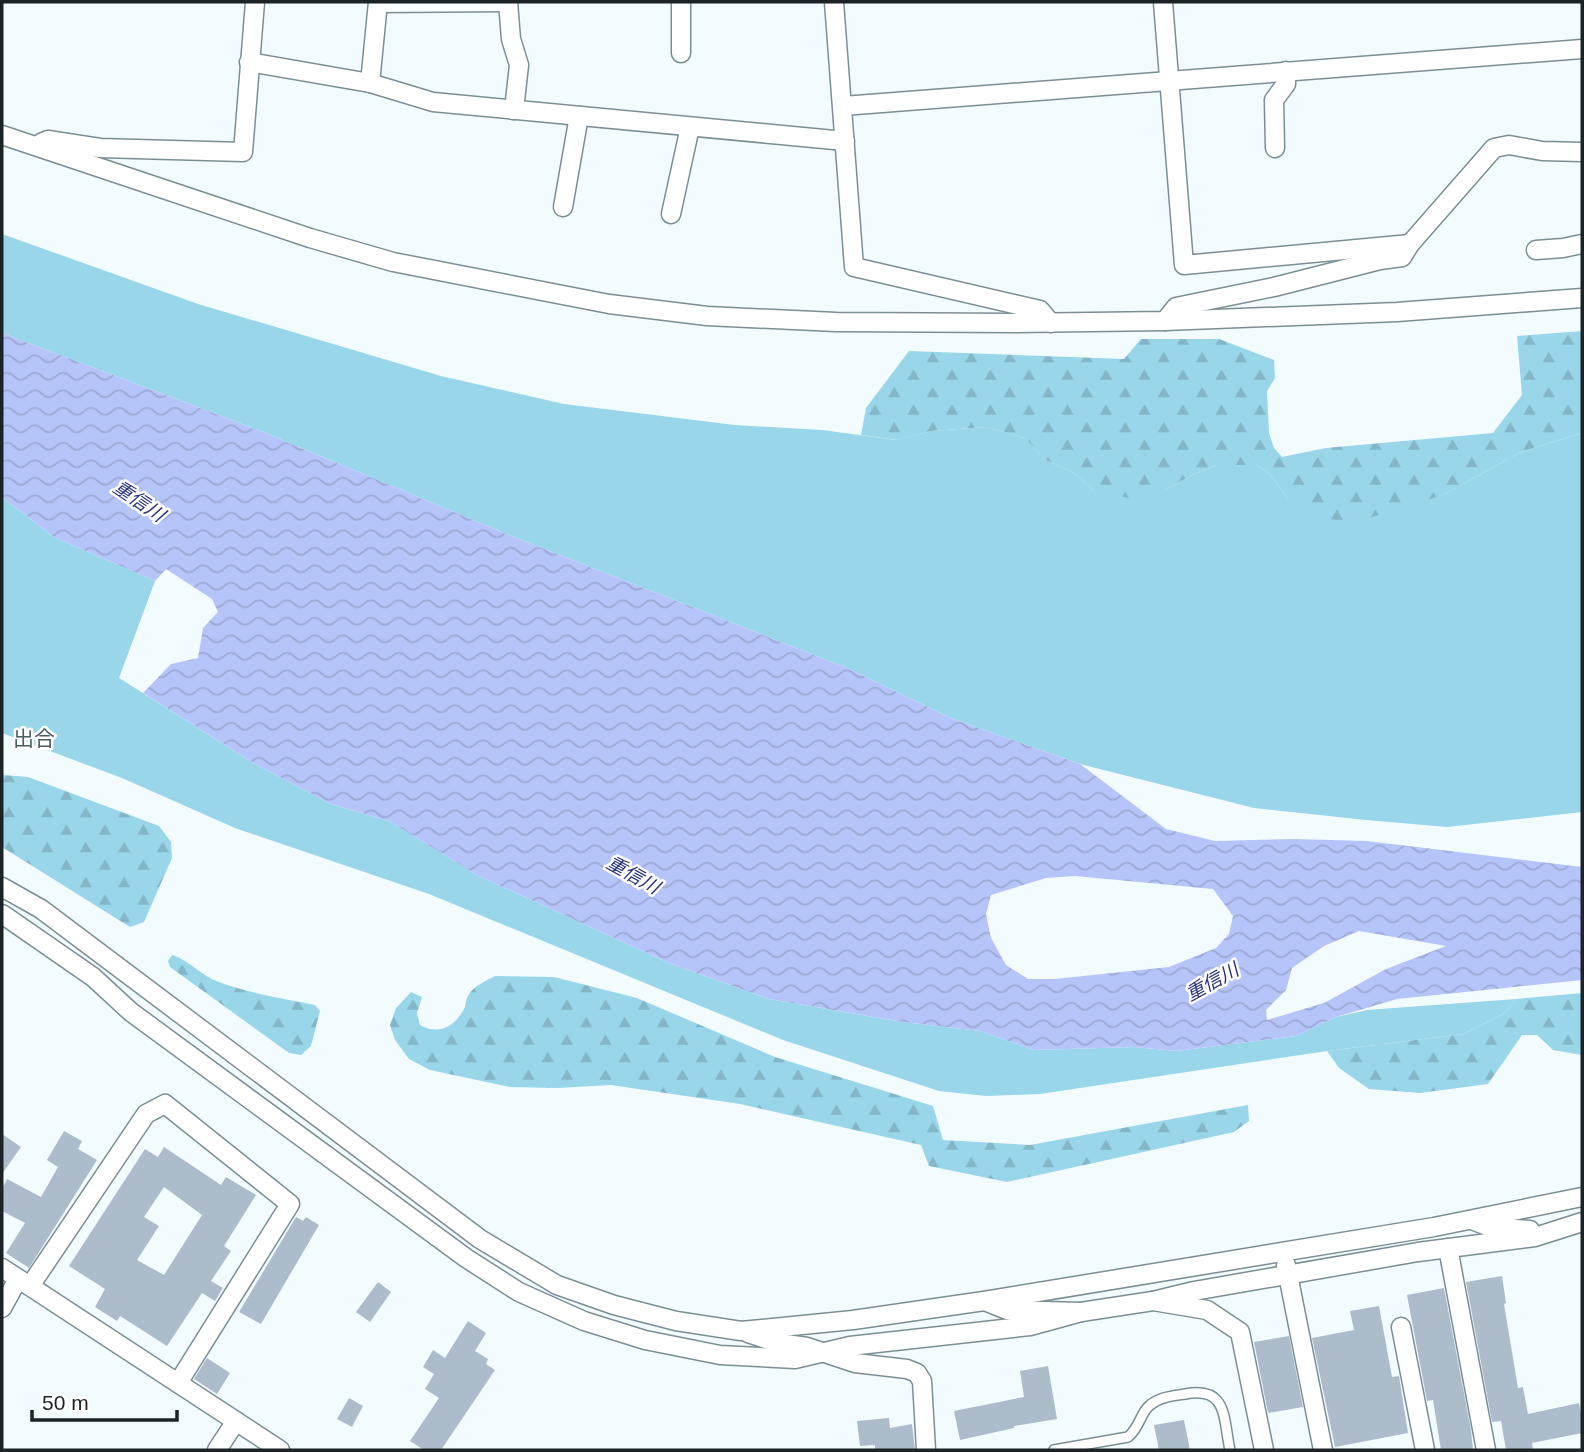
<svg xmlns="http://www.w3.org/2000/svg" width="1584" height="1452" font-family="Arial,'Noto Sans JP',sans-serif">
<style>
.grass{fill:#99d6e9}
.forest{fill:url(#forest-firs)}
.water{fill:url(#water-waves);fill-rule:evenodd}
.building{fill:#adbcca;fill-rule:evenodd}
.lines{fill:none;stroke-linecap:round;stroke-linejoin:round}
.service-casing{stroke:#7a8f95;stroke-width:12}
.minor-casing{stroke:#7a8f95;stroke-width:21}
.service{stroke:#fff;stroke-width:9}
.minor{stroke:#fff;stroke-width:18}
.labels{text-anchor:middle;dominant-baseline:central;stroke-width:5;stroke-linejoin:round;paint-order:stroke}
.water-label{font-size:19px;font-style:italic;fill:#28337c;stroke:#fff}
.quarter-label{font-size:21px;fill:#485c62;stroke:#fff}
</style>
<defs>
<pattern id="forest-firs" width="22" height="20" patternUnits="userSpaceOnUse" patternTransform="scale(1.75)"><rect width="22" height="20" fill="#99d6e9"/><path d="M5 1l3.5 6h-7zM16 11l3.5 6h-7z" fill="#83b7c8"/></pattern>
<pattern id="water-waves" width="16" height="10" patternUnits="userSpaceOnUse" patternTransform="scale(1.75)"><rect width="16" height="10" fill="#b6c5f9"/><path d="M0 5q4-4 8 0t8 0" fill="none" stroke="#9ca9d5"/></pattern>
</defs>
<rect width="100%" height="100%" fill="#f2fbfe"/>
<g class="grass">
<polygon points="2,234 198,304 441,376 564,404 735,425 822,430 896,440 931,431 986,427 1025,438 1045,460 1071,471 1095,491 1165,490 1194,474 1217,465 1256,465 1268,472 1288,498 1443,495 1521,452 1582,433 1582,812 1447,827 1366,820 1254,808 1080,764 953,719 847,668 509,535 263,432 2,333"/>
<polygon points="2,497 54,537 155,581 119,678 255,764 331,804 389,821 479,876 669,963 769,999 903,1022 980,1031 1034,1050 1134,1047 1177,1051 1296,1036 1336,1017 1367,1010 1516,999 1505,1013 1463,1034 1327,1051 1040,1094 986,1096 939,1091 783,1040 429,894 235,828 122,778 2,733"/>
</g>
<g class="forest">
<polygon points="1582,331 1582,433 1521,452 1443,495 1353,523 1311,516 1288,498 1268,472 1256,465 1217,465 1194,474 1165,490 1134,499 1095,491 1071,471 1045,460 1025,438 986,427 931,431 897,440 861,435 866,408 909,351 1124,359 1141,339 1219,339 1274,360 1275,378 1267,391 1269,433 1274,448 1282,457 1326,448 1493,433 1522,395 1517,336"/>
<polygon points="3,775 28,777 159,826 171,842 172,858 144,922 130,927 2,847"/>
<path d="M172,955c11,2 29,19 42,25 32,13 66,18 101,25l5,6 -9,35 -10,9 -12,-2 -119,-86 -2,-6z"/>
<path d="M495,976l59,1 83,21 138,59 158,49 10,34 87,5 218,-40 1,16 -15,11 -227,50 -78,-16 -8,-21 -181,-41 -129,-19 -54,3 -47,-1 -80,-17 -21,-11 -14,-19 -5,-15 6,-17 15,-16 11,5 -5,16 3,12c19,11 36,1 45,-18 1,-4 1,-8 3,-11 5,-10 18,-15 27,-20z"/>
<polygon points="1582,993 1582,1055 1553,1050 1537,1035 1522,1035 1488,1084 1420,1093 1369,1089 1339,1068 1327,1051 1463,1034 1505,1013 1516,999"/>
</g>
<path class="water" d="M2,333l261,99 246,103 338,133 106,51 127,45 86,65 49,12 79,-2 73,2 215,26v113l-185,19 -61,18 -40,19 -119,15 -43,-4 -100,3 -54,-19 -77,-9 -134,-23 -100,-36 -190,-87 -90,-55 -58,-17 -76,-40 -112,-71 28,-29 27,-6 5,-30 15,-16 -6,-13 -46,-30 -11,12 -101,-44 -52,-40zM1075,876l138,13 20,27 -4,18 -13,14 -47,19 -114,12h-27l-22,-14 -15,-27 -5,-24 5,-19 55,-17zM1359,931l87,15 -60,23 -62,34 -57,17 -1,-10 20,-20 6,-22 32,-22z"/>
<g class="building">
<polygon points="64,1131 82,1141 78,1149 97,1160 29,1268 6,1253 25,1223 2,1211 2,1189 7,1179 41,1197 58,1167 47,1160"/>
<polygon points="2,1134 21,1147 2,1174"/>
<path d="M164,1147l57,38 5,-8 30,18 -32,51 7,5 -20,30 12,7 -8,13 -13,-8 -35,53 -47,-30 -3,5 -22,-14 10,-18 -36,-23 76,-117 13,8zM164,1187l38,28 -38,60 -27,-15 22,-34 -15,-9z"/>
<polygon points="296,1217 303,1221 306,1217 319,1225 261,1324 239,1312"/>
<polygon points="1502,1276 1506,1303 1504,1304 1518,1388 1523,1387 1528,1414 1579,1403 1582,1420 1582,1433 1532,1443 1533,1450 1506,1450 1501,1421 1492,1422 1466,1282"/>
<polygon points="378,1282 391,1292 370,1322 356,1312"/>
<polygon points="1444,1288 1471,1430 1473,1450 1441,1450 1433,1400 1427,1401 1407,1295"/>
<polygon points="1379,1306 1392,1377 1399,1376 1408,1433 1335,1447 1312,1338 1354,1330 1350,1311"/>
<polygon points="468,1321 486,1333 475,1351 488,1359 486,1364 495,1370 441,1450 424,1450 410,1441 439,1398 425,1389 434,1374 423,1367 433,1350 445,1358"/>
<polygon points="1289,1336 1303,1407 1268,1413 1254,1342"/>
<polygon points="207,1358 230,1373 217,1394 194,1379"/>
<polygon points="1048,1366 1057,1419 1014,1426 1014,1428 960,1440 954,1411 1024,1397 1020,1371"/>
<polygon points="349,1398 363,1406 352,1427 337,1419"/>
<polygon points="889,1418 890,1428 912,1424 915,1450 875,1450 875,1445 860,1446 857,1421"/>
<polygon points="1184,1420 1190,1450 1159,1450 1154,1425"/>
</g>
<g class="lines">
<g class="service-casing">
<path id="service" d="M1054,1450l74,-13c12,-10 12,-23 21,-31 10,-9 23,-10 36,-12 43,-8 38,24 45,56"/>
</g>
<g class="minor-casing">
<g id="minor">
<polyline points="508,2 511,39 519,65 514,110"/>
<polyline points="834,2 854,267 1040,310 1051,323"/>
<polyline points="1163,2 1184,265 1410,244"/>
<polyline points="378,3 508,2"/>
<polyline points="681,53 681,2"/>
<polyline points="249,62 370,83 433,102 845,141"/>
<polyline points="370,83 378,2"/>
<polyline points="843,106 1582,49"/>
<polyline points="2,135 310,238 393,262 609,304 707,316 836,322 1015,323 1165,321 1397,312 1582,298"/>
<polyline points="41,143 48,140 100,148 243,152 255,2"/>
<polyline points="1275,148 1274,100 1286,84 1286,71"/>
<polyline points="563,207 579,116"/>
<polyline points="671,214 690,127"/>
<polyline points="1536,250 1563,248 1582,244"/>
<polyline points="1165,321 1176,307 1274,287 1380,260 1402,257 1410,244 1494,148 1509,145 1542,151 1582,152"/>
<polyline points="2,887 41,909 480,1239 557,1285 614,1305 676,1321 741,1331 853,1320 984,1301 1434,1227 1582,1197"/>
<polyline points="2,914 93,977 131,1012 466,1258 519,1292 584,1321 645,1340 720,1355 795,1359 850,1346 1030,1326 1081,1312"/>
<polyline points="1472,1220 1490,1227 1530,1230"/>
<polyline points="1448,1248 1486,1450"/>
<polyline points="1286,1265 1323,1450"/>
<polyline points="2,1268 280,1450"/>
<polyline points="30,1286 146,1114 165,1104 290,1204 178,1383"/>
<polyline points="1153,1301 1194,1291 1418,1252 1535,1237 1582,1222"/>
<polyline points="987,1302 1007,1310 1081,1312 1153,1301 1207,1310 1240,1332 1264,1450"/>
<polyline points="2,1308 18,1279"/>
<polyline points="1401,1327 1425,1450"/>
<polyline points="748,1333 778,1343 807,1347 855,1363 907,1369 917,1373 922,1381 926,1450"/>
<polyline points="217,1450 236,1421"/>
</g>
</g>
<use href="#service" class="service"/>
<use href="#minor" class="minor"/>
</g>
<g class="labels">
<g class="water-label">
<text transform="translate(139 501) rotate(34)">重信川</text>
<text transform="translate(633 875) rotate(29)">重信川</text>
<text transform="translate(1212 982) rotate(-29)">重信川</text>
</g>
<g class="quarter-label">
<text x="34" y="738">出合</text>
</g>
</g>
<rect width="1584" height="1452" fill="none" stroke="#1b2326" stroke-width="7"/>
<path d="M32 1410v10h145v-10" fill="none" stroke="#1b2326" stroke-width="3.5"/>
<text x="42" y="1410" font-size="21" fill="#1b2326" stroke="#ffffff" stroke-width="5" paint-order="stroke">50 m</text>
</svg>
